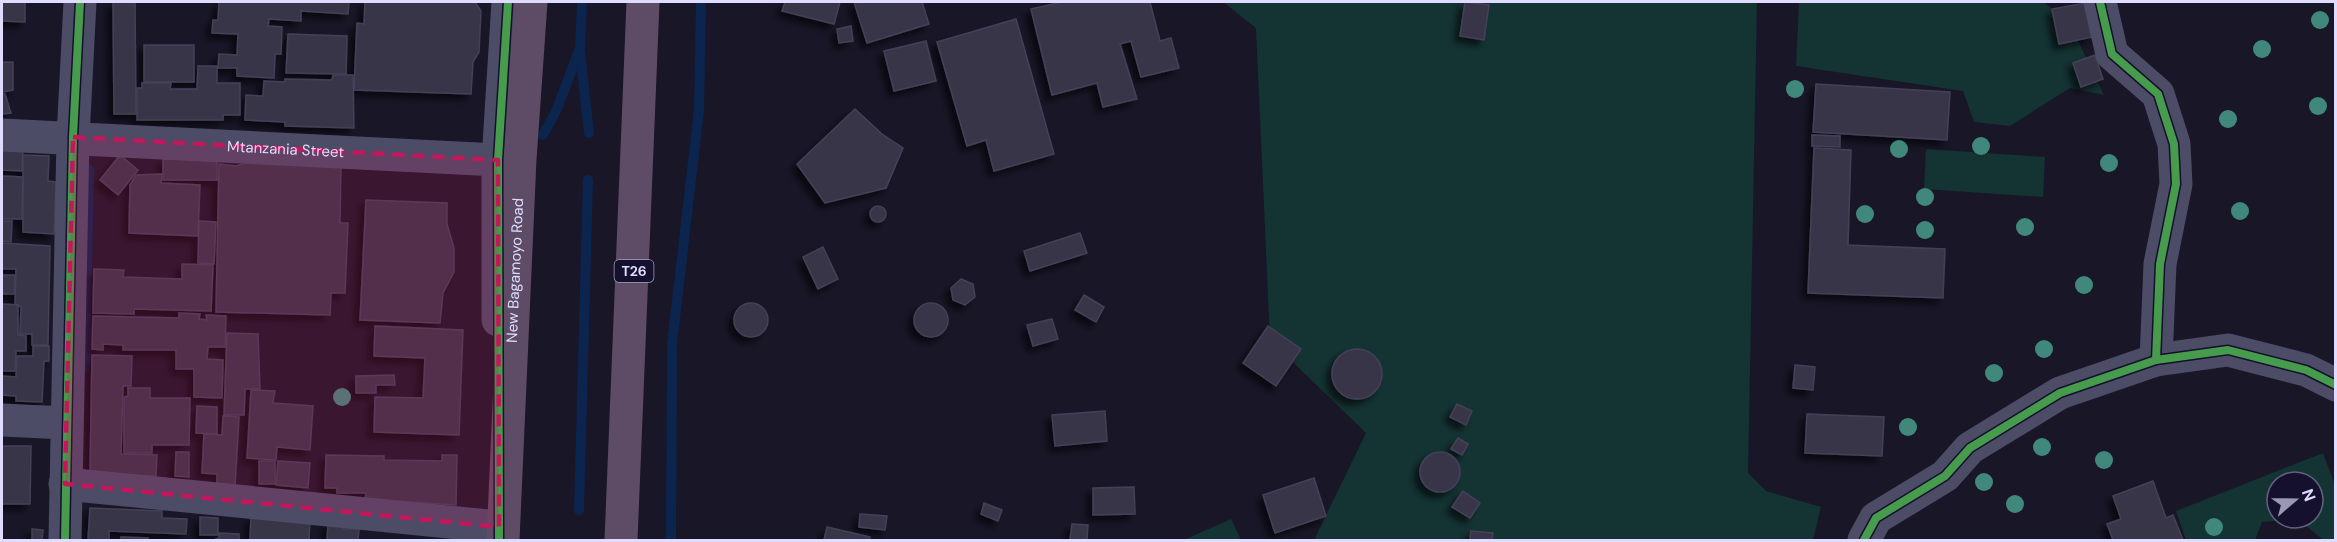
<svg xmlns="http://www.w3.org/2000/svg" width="2337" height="542" font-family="'DM Sans',sans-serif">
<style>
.green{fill:#143333;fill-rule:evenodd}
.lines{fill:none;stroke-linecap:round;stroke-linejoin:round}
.stream{stroke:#0b254e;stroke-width:10}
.building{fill:#383548;stroke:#454159;stroke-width:1.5;filter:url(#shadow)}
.minor{stroke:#4c4c67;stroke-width:33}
.highway{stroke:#5e4c66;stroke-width:33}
.cycleway-casing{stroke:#14102d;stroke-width:11}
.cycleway{stroke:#469c4c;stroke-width:8}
.tree{fill:#41887c}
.marked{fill:#c2185b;fill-opacity:0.2;stroke:#c2185b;stroke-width:4.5;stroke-dasharray:12 8;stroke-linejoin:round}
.labels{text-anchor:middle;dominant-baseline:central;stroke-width:6;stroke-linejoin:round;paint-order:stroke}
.shield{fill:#14102d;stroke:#a29fc0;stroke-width:1.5}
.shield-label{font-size:14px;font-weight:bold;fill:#dfdcff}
.street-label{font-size:15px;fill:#dfdcff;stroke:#14102d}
</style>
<defs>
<filter id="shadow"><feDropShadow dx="-5.5" dy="5.5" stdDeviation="3" flood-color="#0009"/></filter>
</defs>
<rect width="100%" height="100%" fill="#191627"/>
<g class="green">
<polygon points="1223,2 1757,2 1748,473 1766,491 1821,507 1813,540 1314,540 1366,433 1270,340 1256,28"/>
<polygon points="1799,2 2044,2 2071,26 2104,95 2070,88 2010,126 1974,122 1963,91 1796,66"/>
<polygon points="1926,149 2045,157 2043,197 1924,189"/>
<path d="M2323,453l12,32v55h-12l-25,-21 -36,3 -7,18h-69l-10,-29zM2277,482h36v36h-36z"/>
<polygon points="1231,519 1241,540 1187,540 1186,539"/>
</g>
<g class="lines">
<g class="stream">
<polyline points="580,52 589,133"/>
<polyline points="543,135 557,109 580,48 582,2"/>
<polyline points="85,367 89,169"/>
<polyline points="579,510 588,180"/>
<polyline points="671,540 672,344 699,110 701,2"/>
</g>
</g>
<g class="building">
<polygon points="2,2 25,2 25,22 2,21"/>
<polygon points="113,2 135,2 136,114 114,114"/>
<polygon points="219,2 349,2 348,14 301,11 301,21 269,19 268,26 282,27 281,54 275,54 274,78 237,76 237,68 218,68 219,54 237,55 238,34 212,33 213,20 218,20"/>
<polygon points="365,2 475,2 481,11 479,52 473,62 471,94 354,90 357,23 364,24"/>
<polygon points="785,2 840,2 834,24 782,11"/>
<polygon points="854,2 922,2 929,24 867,43"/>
<polygon points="1062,2 1150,2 1160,41 1171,38 1179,68 1141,77 1131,41 1120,44 1137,99 1103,107 1097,83 1052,95 1031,9"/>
<polygon points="1465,2 1489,5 1484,40 1460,36"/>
<polygon points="2085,3 2092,37 2059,44 2052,9"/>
<polygon points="1016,19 1054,154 994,171 986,140 967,146 937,42"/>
<polygon points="851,26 853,41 839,43 837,29"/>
<polygon points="288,34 347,36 346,74 286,73"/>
<polygon points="926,41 936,81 894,91 884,51"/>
<rect x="144" y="45" width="50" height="37"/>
<polygon points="2095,55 2103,79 2081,87 2073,63"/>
<polygon points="2,62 13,62 13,90 2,92"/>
<polygon points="198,66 217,66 217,83 240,83 240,115 223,115 223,120 137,120 137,88 142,88 142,83 171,83 170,89 197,89"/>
<polygon points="333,75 353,75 354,128 285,126 285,122 245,120 246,95 263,96 264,81 285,82 285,79 332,80"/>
<polygon points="1816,84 1950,92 1947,140 1813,132"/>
<polygon points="2,94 5,94 11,113 2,114"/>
<polygon points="855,109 882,134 903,148 886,188 825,203 797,164"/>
<polygon points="1812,135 1840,136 1840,147 1812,146"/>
<polygon points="2,147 23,148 22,171 2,170"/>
<polygon points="1814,148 1851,150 1848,245 1945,249 1943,298 1808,293"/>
<polygon points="23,155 49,156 48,181 56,182 54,234 23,232"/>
<polygon points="120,155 138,170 118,195 100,180"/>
<rect x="163" y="159" width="54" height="21"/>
<polygon points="249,162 341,166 340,223 348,223 345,293 331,293 330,315 216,312 219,164 236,166"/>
<polygon points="162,174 161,183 200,185 198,236 129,233 130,185 136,175"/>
<polygon points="2,176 23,177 22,219 2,219"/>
<polygon points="366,200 447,203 447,224 454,248 454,272 443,293 440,323 360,320"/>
<circle cx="878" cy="214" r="8"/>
<polygon points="2,221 12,221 11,242 2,241"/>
<polygon points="199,221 216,222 214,264 198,263"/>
<polygon points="1080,233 1087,253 1030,271 1024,251"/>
<polygon points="2,243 50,246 48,345 32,345 32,334 20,334 21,307 15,304 16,269 2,269"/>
<polygon points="823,247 838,279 818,289 803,257"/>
<polygon points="182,264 213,265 211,311 134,309 134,314 93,313 94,269 124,270 123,277 182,279"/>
<polygon points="2,275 15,275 14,294 2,294"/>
<polygon points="961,279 973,284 975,297 965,305 953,300 951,288"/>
<polygon points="1084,295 1104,307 1096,322 1075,310"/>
<circle cx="751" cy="320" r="17"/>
<circle cx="931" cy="320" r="17"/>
<polygon points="2,304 18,305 18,335 26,336 26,351 16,351 15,371 2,371"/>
<polygon points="179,313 200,314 199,319 207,320 206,315 226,316 225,347 208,347 207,359 223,360 222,398 194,397 194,369 176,369 176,350 123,350 123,345 103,344 103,350 92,349 93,316 179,318"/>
<polygon points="1052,319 1058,339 1033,346 1027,325"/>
<polygon points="375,326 463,330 459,435 374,432 375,397 423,398 425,358 374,356"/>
<polygon points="1268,326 1301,349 1276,386 1243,363"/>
<polygon points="227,333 258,334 260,389 245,389 244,415 224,415"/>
<polygon points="33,346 49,346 49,361 44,361 42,402 16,401 16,396 2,395 2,376 16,377 17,356 33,356"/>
<circle cx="1357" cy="374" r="25"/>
<polygon points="92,355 132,356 131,386 123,386 121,454 157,455 156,476 90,474"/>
<polygon points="1795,365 1815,367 1813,390 1793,388"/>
<polygon points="394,375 395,385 376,385 376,393 356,393 356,376"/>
<polygon points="128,388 150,388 150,398 190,398 189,445 152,445 152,453 124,453 124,397 128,396"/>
<polygon points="251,390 275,391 273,403 313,406 310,450 277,447 276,460 247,458"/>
<polygon points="1457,404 1472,411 1466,425 1450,417"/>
<polygon points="197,406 217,407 217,434 196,433"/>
<polygon points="1105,411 1107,441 1055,446 1052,415"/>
<polygon points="1807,414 1884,417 1882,456 1805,453"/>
<polygon points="223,416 239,417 235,486 217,485 217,474 202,473 204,434 222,435"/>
<polygon points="1458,438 1468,444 1462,455 1451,449"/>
<polygon points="2,446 31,446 30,504 2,504"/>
<polygon points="176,452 189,452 189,477 175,476"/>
<circle cx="1440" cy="472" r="20"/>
<polygon points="326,455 384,456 384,460 442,461 442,455 457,455 456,505 365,499 366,493 337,493 337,488 325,488"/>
<rect x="259" y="461" width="16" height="23"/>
<polygon points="278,461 310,463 308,488 276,485"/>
<polygon points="1314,478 1326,516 1275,533 1263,495"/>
<polygon points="2153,481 2166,518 2173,515 2183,540 2113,540 2107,524 2121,519 2113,496"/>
<polygon points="1134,487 1135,514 1093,515 1093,488"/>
<polygon points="1463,491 1480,503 1470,518 1452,507"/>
<polygon points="984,503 1002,510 998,521 981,514"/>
<polygon points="90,508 162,511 162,518 187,519 186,534 109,531 109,540 88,540"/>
<polygon points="860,514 887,516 885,530 859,527"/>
<polygon points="200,517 218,518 218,535 200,535"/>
<polygon points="251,517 310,519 309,540 250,540"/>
<polygon points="328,524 343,524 343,529 359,529 358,540 327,540"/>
<polygon points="1072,524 1088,525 1087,540 1070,540"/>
<polygon points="827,527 870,537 869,540 824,540"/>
<polygon points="32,529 43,530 42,540 32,540"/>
<polygon points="1471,531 1493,533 1492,540 1470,540"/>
<polygon points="219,533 239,534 239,540 214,540 219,538"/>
<polygon points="121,537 148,538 148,540 121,540"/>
</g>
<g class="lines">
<g class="minor">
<polyline points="2100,2 2112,54 2158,94 2174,144 2176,184 2160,264 2156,360"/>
<path id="s1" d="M2,135l496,25"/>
<polyline points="498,320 498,160 508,2"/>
<polyline points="2,420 66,423"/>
<polyline points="65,484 499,527"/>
<polyline points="65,540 73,137 80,2"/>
<polyline points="1864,540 1876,518 1945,476 1970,448 2060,393 2156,360 2228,350 2306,370 2336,385"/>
</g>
<g class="highway">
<path id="s2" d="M503,540l17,-381 11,-157"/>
<polyline points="621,540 643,2"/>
</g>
<g class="cycleway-casing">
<g id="cycleway">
<polyline points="2100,2 2112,54 2158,94 2174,144 2176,184 2160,264 2156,360"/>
<polyline points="65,540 73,137 80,2"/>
<polyline points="499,540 498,160 508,2"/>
<polyline points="1864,540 1876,518 1945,476 1970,448 2060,393 2156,360 2228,350 2306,370 2336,385"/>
</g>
</g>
<use href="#cycleway" class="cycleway"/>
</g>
<g class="tree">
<circle cx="2320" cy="20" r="9"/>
<circle cx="2262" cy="49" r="9"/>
<circle cx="1795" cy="89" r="9"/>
<circle cx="2318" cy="106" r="9"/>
<circle cx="2228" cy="119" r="9"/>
<circle cx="1981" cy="146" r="9"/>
<circle cx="1899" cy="149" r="9"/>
<circle cx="2109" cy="163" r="9"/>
<circle cx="1925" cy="197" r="9"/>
<circle cx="2240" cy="211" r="9"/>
<circle cx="1865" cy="214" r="9"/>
<circle cx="2025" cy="227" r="9"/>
<circle cx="1925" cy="230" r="9"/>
<circle cx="2084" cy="285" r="9"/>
<circle cx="2044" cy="349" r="9"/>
<circle cx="1994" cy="373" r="9"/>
<circle cx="342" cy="397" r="9"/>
<circle cx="1908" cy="427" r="9"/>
<circle cx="2042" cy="447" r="9"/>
<circle cx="2104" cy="460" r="9"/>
<circle cx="1984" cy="482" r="9"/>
<circle cx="2015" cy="504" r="9"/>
<circle cx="2214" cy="527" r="9"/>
</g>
<path class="marked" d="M73,137l425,23 1,367 -434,-43z"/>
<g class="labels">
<rect class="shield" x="614.5" y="260" width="39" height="22" rx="4.5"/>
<g class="shield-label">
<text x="634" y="271">T26</text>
</g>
<g class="street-label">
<text stroke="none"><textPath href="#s1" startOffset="284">Mtanzania Street</textPath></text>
<text stroke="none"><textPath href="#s2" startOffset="270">New Bagamoyo Road</textPath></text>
</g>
</g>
<rect width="2337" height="542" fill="none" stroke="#dfdcff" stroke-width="6"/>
<g transform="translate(2295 500) rotate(70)"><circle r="28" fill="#14102d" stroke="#656281" stroke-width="1.5"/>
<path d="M0-4.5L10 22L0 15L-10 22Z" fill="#9a97b3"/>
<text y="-9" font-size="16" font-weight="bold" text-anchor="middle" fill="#dfdcff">N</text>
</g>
</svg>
